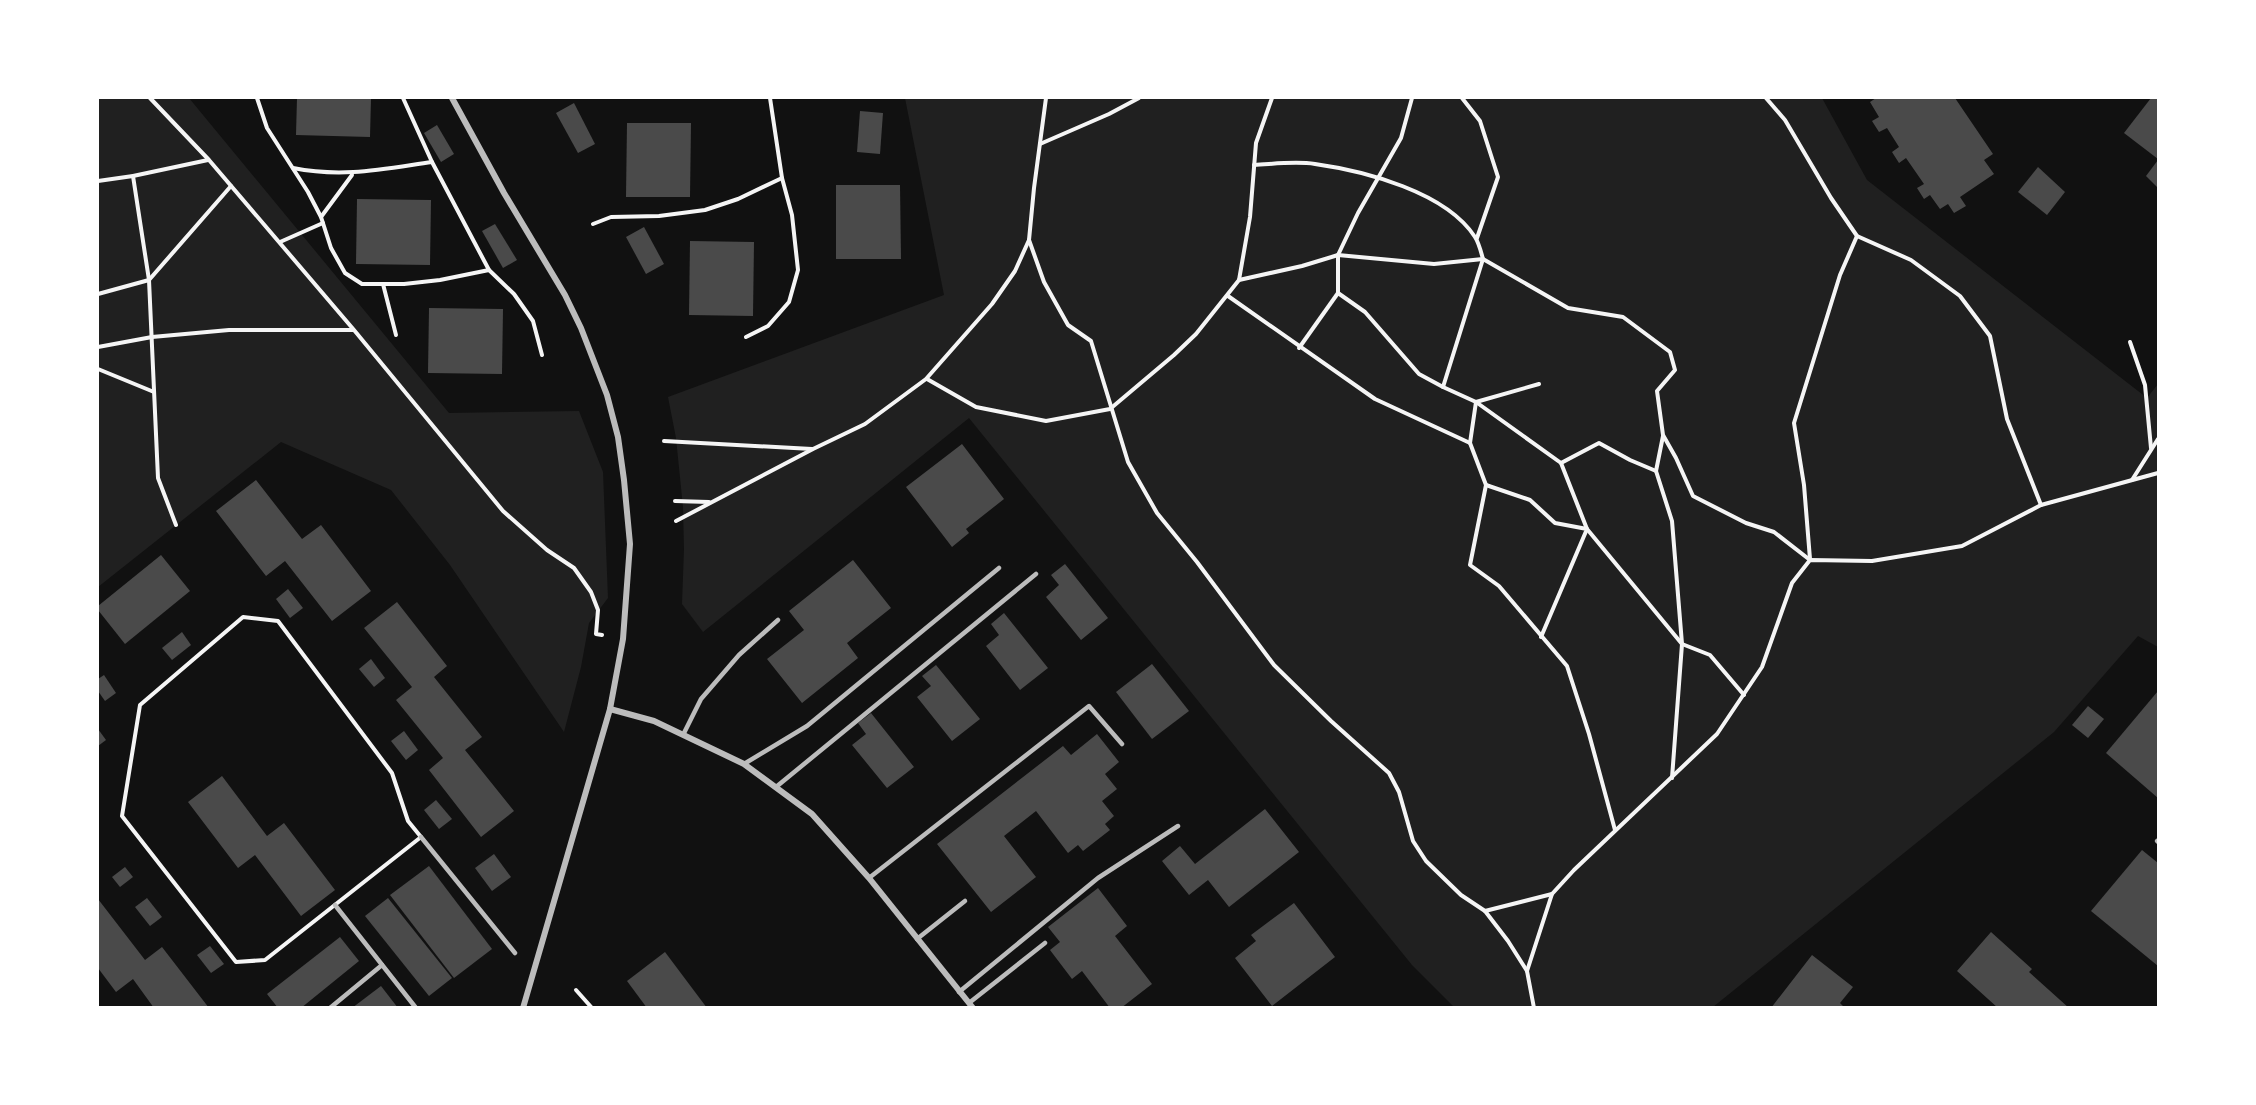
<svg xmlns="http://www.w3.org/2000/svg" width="2256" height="1105" font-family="'Sofia Sans Condensed',sans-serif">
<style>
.green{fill:#202020}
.building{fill:#4a4a4a}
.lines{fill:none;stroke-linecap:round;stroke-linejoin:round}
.path{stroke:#f5f5f5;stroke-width:4}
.service{stroke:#bcbcbc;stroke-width:4.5}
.minor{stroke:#bcbcbc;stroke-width:6}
</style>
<rect width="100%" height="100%" fill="#111"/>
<g class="green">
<polygon points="98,98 189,98 449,413 579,411 603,472 608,598 589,623 581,667 564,732 450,565 391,490 281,442 98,587"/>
<polygon points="905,98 1822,98 1867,180 2147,398 2158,384 2158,647 2138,636 2054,732 1713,1007 1454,1007 1412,965 969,418 703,632 682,604 684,549 683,507 676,438 668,397 944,295"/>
</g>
<g class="building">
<polygon points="297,98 371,98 370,137 296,135"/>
<polygon points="1876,98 1955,98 1993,154 1984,160 1994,174 1960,197 1966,206 1954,213 1948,204 1940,209 1930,195 1924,199 1917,188 1924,184 1906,158 1899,163 1892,152 1899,147 1887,128 1879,132 1872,121 1879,117 1870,102"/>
<polygon points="2151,98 2158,98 2158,159 2124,133"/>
<polygon points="574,103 595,144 578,153 556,113"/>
<polygon points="860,111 883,113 880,154 857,152"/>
<polygon points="627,123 691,123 690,197 626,197"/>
<polygon points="437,125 454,154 441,162 424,133"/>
<polygon points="2158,160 2158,188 2146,176"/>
<polygon points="2038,167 2065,192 2047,215 2018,192"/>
<polygon points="836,185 900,185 901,259 836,259"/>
<polygon points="357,199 431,200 430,265 356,264"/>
<polygon points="495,224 517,260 503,268 482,231"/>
<polygon points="644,227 664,264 646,274 626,237"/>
<polygon points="690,241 754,242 753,316 689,315"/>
<polygon points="429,308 503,309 502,374 428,373"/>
<polygon points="962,444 1004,499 966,529 969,533 952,547 906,487"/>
<polygon points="256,480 302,539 321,525 371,591 332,621 285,561 266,576 216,511"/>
<polygon points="161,555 190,591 125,644 98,610 98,606"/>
<polygon points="853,560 891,608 847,643 858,658 802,703 767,659 804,630 789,611"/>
<polygon points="1065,564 1108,618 1081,640 1046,597 1059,585 1051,575"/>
<polygon points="288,589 303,608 290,618 276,599"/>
<polygon points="397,602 447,666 434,677 482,737 465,750 514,811 481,837 429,770 443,758 396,700 412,687 364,628"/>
<polygon points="1004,613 1048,668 1020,690 986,646 999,635 991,624"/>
<polygon points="182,632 191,645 172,660 162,648"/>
<polygon points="371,659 385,678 374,687 359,669"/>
<polygon points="1152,664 1189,711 1152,739 1116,692"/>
<polygon points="936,665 980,719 952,741 917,697 931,686 922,676"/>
<polygon points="104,675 116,693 105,701 98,691 98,679"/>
<polygon points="2158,691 2158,798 2106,753"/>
<polygon points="2088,706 2104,719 2088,738 2072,725"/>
<polygon points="871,713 914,767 887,788 852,745 866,734 858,723"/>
<polygon points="98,729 106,740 98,746"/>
<polygon points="404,731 418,750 406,760 391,741"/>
<polygon points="1097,734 1119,762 1105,774 1117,789 1102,801 1114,816 1105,824 1110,830 1083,851 1078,845 1068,853 1036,811 1004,836 1036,877 991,912 937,844 1063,746 1071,755"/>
<polygon points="222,776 267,836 284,823 335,890 301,916 255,855 238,868 188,802"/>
<polygon points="436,800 452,819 439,829 424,810"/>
<polygon points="1265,809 1299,852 1229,907 1208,880 1189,895 1162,861 1180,846 1195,864"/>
<polygon points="2142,850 2158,863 2158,966 2091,911"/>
<polygon points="494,854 511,877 492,891 475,868"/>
<polygon points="429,866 492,949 454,978 390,895"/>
<polygon points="125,867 133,877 120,887 112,877"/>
<polygon points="1098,888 1127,926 1115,936 1152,984 1121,1008 1110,1008 1082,971 1072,979 1050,950 1060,942 1048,927"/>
<polygon points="147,898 162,917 150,926 135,907"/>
<polygon points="388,898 452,978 429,996 365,916"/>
<polygon points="98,899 145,960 162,947 209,1008 154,1008 133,979 116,992 98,968"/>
<polygon points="1294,903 1335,957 1272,1006 1235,958 1256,941 1251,935"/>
<polygon points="1991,932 2032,969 2029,972 2069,1008 1998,1008 1957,971"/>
<polygon points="340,937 359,961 301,1008 278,1008 267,994"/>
<polygon points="210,946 224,964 211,973 197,955"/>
<polygon points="665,952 707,1008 647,1008 627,981"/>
<polygon points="1812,955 1853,987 1840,1003 1845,1008 1771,1008"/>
<polygon points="381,986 398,1008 352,1008"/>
</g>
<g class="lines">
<g class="path">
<polyline points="150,98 209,160 354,330 503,511 547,550 574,568 591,592 598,610 596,634 602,635"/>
<polyline points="257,98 267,128 308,192 321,217 331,248 345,273 362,284 404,284 440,280 489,270"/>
<polyline points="403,98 432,162 489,270 514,294 533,321 542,355"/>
<polyline points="1462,98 1480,121 1498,177 1477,238"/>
<polyline points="1766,98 1785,120 1831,198 1857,236 1911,260 1960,296 1990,336 2007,419 2041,505"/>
<polyline points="1040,144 1109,114 1139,98"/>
<path d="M1254,165c20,-1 41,-4 61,-1 50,7 131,28 160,73 4,6 6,15 8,22l-40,128"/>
<path d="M293,168c50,10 90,1 139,-6"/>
<polyline points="133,176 149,280 158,478 176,525"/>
<polyline points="98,181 133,176 208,160"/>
<polyline points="321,217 352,175"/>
<polyline points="593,224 611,217 659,216 705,210 738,199 782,178"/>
<polyline points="1029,240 1044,282 1068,325 1091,341 1128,462 1157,513 1197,562 1274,665 1331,721 1389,773 1399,792 1413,841 1426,861 1461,895 1485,911 1508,941 1527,971 1534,1008"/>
<polyline points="280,242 323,223"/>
<polyline points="1239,280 1302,266 1338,255 1358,213 1401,138 1412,98"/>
<polyline points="383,284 396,335"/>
<polyline points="98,294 149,280 231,186"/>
<polyline points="1228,296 1375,399 1470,443 1486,485 1470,565 1499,586 1567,666 1589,734 1615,830"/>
<polyline points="746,337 768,326 789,302 798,270 792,215 782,178 770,98"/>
<polyline points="2130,342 2145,385 2151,448"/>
<polyline points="98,347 152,337 229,330 353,330"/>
<polyline points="1299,348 1338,293"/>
<polyline points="98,369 154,392"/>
<polyline points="927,379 976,407 1046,421 1110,409 1174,355 1196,334 1239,280 1250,217 1256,143 1272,98"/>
<polyline points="1663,436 1656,471 1672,521 1682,644 1710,655 1744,695"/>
<polyline points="664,441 812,449"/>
<polyline points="1470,443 1476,402 1539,384"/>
<polyline points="1561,463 1599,443 1630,460 1656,471"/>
<polyline points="2132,480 2158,439"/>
<polyline points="1486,485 1530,500 1555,523 1587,529 1541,637"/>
<polyline points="675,501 709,502"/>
<polyline points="676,521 813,449 865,424 926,379 992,304 1015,271 1029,240 1034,188 1046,98"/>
<polyline points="1810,559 1804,485 1794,423 1840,275 1857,236"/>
<polygon points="243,617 278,621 392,773 408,821 421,837 265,960 236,962 122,816 140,705"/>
<polyline points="1672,778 1682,644 1587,529 1561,463 1476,402 1443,387 1419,374 1365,312 1338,293 1338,255 1434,264 1483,259 1568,308 1623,317 1670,352 1675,370 1657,391 1663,435 1676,458 1693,496 1746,523 1774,532 1810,560"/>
<polyline points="1485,911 1552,894 1574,870 1717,734 1762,667 1792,583 1810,560 1872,561 1962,546 2041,505 2158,473"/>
<polyline points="1527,971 1552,894"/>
<polyline points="576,990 592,1008"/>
</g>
<g class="service">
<polyline points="683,735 701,699 739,655 778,620"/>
<polyline points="744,764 807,726 999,568"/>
<polyline points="776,787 1036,574"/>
<polyline points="421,837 515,953"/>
<polyline points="2157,841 2158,842"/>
<polyline points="869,878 1089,706 1122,744"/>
<polyline points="335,905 416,1008"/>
<polyline points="917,939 965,901"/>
<polyline points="959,992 1098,878 1178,826"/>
<polyline points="969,1003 1045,943"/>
<polyline points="330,1008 382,965"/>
</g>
<g class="minor">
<polyline points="452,98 504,193 565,295 581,328 607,395 618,437 624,480 630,544 623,639 610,709 523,1008"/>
<polyline points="610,709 654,721 744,764 812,814 869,878 973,1008"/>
</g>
</g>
<rect width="2256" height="1105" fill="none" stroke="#ffffff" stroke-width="198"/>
</svg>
